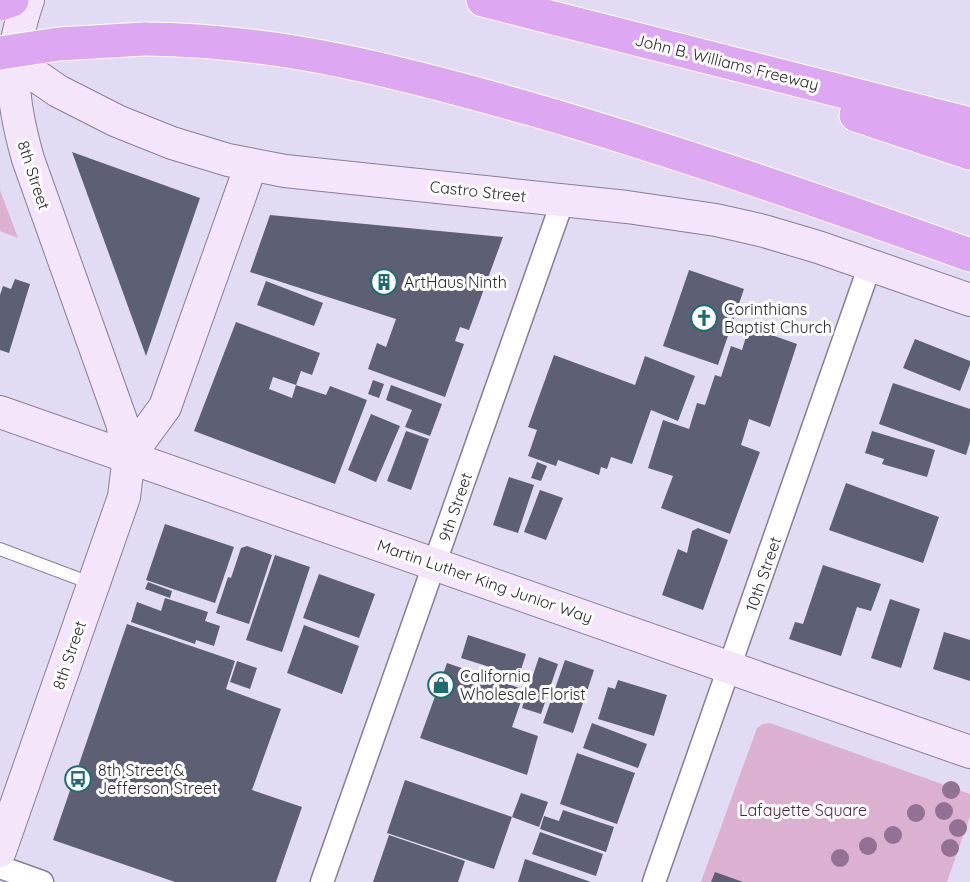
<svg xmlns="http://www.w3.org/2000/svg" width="970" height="882" font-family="Quicksand,sans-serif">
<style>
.green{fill:#dbb0d0}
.building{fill:#5d6075;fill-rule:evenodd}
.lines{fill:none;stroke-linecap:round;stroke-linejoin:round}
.lane-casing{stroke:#857f95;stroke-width:14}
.street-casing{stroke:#857f95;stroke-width:25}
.secondary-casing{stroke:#857f95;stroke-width:34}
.highway-casing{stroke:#fff;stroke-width:35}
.lane{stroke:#fff;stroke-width:12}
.street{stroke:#fff;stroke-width:22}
.secondary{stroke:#f5e5fb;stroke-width:32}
.highway{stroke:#dda7f1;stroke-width:33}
.highway-bridge-casing{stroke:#fff;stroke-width:35;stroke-linecap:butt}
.highway-bridge{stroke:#dda7f1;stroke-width:33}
.tree{fill:#927194}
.labels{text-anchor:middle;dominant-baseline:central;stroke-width:6;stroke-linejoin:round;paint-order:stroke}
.street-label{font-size:16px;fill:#2a2730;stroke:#fff}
.poi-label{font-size:16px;fill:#2a2730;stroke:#fff;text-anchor:start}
.park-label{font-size:16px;fill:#501b46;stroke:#fff}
</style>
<rect width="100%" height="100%" fill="#e2dbf4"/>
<g class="green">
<polygon points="0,190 18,238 0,231"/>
<polygon points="770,723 970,794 970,816 947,882 701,882 757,728 763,724"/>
</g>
<g class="building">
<polygon points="72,152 200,198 146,356"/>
<polygon points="270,215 503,237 469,330 460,327 455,341 464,344 445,397 368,369 377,343 386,347 396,319 250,272"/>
<polygon points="689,270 744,289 718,365 663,346"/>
<polygon points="15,279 30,284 9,353 0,350 0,295 3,286 11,289"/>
<polygon points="266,281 323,303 314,326 257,305"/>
<path d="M236,322l84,31 -8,22 -11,-4 -5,14 30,10 4,-9 37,14 -32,84 -141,-53zM273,377l23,8 -4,13 -23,-9z"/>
<polygon points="749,327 797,344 770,427 749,419 741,445 760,452 730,534 661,508 673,476 648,468 663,420 689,429 697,403 705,405 715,375 721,377 731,346 742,350"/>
<polygon points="915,339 970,361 970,365 960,391 903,368"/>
<polygon points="554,355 635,385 645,356 695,376 678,421 651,410 632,464 611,457 607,469 601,467 599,475 558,460 556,466 528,456 537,430 528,427"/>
<polygon points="373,380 384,384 379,398 368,394"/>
<polygon points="893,383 970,409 970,442 966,455 879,424"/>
<polygon points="391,385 442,404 430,436 405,427 412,410 386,400"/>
<polygon points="371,414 400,426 376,482 348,470"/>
<polygon points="406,431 429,439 411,490 387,481"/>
<polygon points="872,431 935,450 927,477 882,464 884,459 865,453"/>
<polygon points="537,462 547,466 541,481 531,478"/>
<polygon points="509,477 534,485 518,533 493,525"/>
<polygon points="846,483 939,517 923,563 829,530"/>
<polygon points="540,490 563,498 546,540 524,532"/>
<polygon points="165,524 234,547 215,603 146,580"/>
<polygon points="698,528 728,540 703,610 662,595 678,549 687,553 692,531"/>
<polygon points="247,546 272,555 249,624 216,613 228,577 231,578 241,548"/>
<polygon points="275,555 310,567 282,652 246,640"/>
<polygon points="823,565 881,584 871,611 857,607 841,656 789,639 795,622 803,624"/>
<polygon points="319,574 375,594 359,638 303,618"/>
<polygon points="148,582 172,591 170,598 145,589"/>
<polygon points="165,598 208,612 205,621 220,626 214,646 196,640 195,644 131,622 137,602 161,611"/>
<polygon points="890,599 920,609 901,668 871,658"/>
<polygon points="127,624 235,661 226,689 281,709 252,790 302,807 276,882 175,882 53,840"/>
<polygon points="304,625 359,646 342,694 287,673"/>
<polygon points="944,632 970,640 970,681 933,669"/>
<polygon points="468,635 526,654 519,676 461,658"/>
<polygon points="539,657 558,664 541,714 522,708"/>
<polygon points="565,660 594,670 573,733 543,723"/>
<polygon points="237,661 257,668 250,689 230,682"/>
<polygon points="447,663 525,690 512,727 538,736 527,775 420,738"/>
<polygon points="618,680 667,695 654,736 598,719 608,687 615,689"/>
<polygon points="592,723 647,744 638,768 583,748"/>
<polygon points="577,753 635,773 617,824 560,804"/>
<polygon points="405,780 512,817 494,869 387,833"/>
<polygon points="521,793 548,802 539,827 512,817"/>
<polygon points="563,810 614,827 606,852 540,829 544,816 559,821"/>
<polygon points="540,832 603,854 596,876 532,854"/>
<polygon points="389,835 465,861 458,882 373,882"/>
<polygon points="525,859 591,882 518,882"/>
<polygon points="715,872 743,882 711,882"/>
</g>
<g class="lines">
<g class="lane-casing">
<polyline id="lane" points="0,549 93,584"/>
</g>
<g class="street-casing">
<g id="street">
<polyline points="0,867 42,882"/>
<polyline points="322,882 563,200"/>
<polyline points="654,882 870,265"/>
</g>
</g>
<g class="secondary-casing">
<g id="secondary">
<polyline points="0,53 13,60 58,91 117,121 172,143 228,160 285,171 627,207 716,220 764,231 818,247 970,300"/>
<polyline points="0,412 970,752"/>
<polyline points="129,456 165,407 251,165"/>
<path d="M0,851l124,-354 5,-41 -7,-33 -94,-264c-17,-60 -21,-99 0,-159"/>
</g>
</g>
<g class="highway-casing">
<g id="highway">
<polyline points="483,0 970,124"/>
<polyline points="0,4 12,0"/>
<path d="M144,39c136,1 257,33 387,70 148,43 294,94 439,146"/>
<polyline points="856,115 970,153"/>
</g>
</g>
<use href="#lane" class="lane"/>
<use href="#street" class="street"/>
<use href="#secondary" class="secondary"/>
<use href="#highway" class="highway"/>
<g class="highway-bridge-casing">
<polyline id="highway-bridge" points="0,53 59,44 144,39"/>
</g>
<use href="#highway-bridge" class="highway-bridge"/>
</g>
<g class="tree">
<circle cx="951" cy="790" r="9"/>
<circle cx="944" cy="811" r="9"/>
<circle cx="916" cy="813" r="9"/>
<circle cx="958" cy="828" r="9"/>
<circle cx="893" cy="835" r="9"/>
<circle cx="868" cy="846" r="9"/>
<circle cx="950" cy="848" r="9"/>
<circle cx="840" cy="858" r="9"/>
</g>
<defs>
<g id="building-ring" transform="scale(1.35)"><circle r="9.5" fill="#fff" stroke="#206b72" stroke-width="1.5"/><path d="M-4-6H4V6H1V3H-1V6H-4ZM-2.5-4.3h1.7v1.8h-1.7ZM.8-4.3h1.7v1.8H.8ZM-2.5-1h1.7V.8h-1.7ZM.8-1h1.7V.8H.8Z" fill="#206b72"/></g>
<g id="church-ring" transform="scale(1.35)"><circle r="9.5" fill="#fff" stroke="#206b72" stroke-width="1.5"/><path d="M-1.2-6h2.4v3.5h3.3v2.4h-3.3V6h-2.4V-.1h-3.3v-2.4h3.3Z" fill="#206b72"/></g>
<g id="shop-ring" transform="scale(1.35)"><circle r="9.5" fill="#fff" stroke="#206b72" stroke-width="1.5"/><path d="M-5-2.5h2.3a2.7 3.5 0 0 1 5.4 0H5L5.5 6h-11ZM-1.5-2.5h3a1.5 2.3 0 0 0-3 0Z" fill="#206b72"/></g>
<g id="bus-ring" transform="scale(1.35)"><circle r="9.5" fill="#fff" stroke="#206b72" stroke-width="1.5"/><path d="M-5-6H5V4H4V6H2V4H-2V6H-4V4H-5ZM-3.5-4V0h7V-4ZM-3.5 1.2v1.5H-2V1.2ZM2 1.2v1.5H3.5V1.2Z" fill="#206b72"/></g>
</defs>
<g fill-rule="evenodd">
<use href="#building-ring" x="384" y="282"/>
<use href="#church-ring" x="704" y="318"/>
<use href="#shop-ring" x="441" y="685"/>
<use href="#bus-ring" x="78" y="779"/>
</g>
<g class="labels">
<g class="street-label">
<text transform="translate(727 62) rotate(14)">John B. Williams Freeway</text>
<text transform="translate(34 175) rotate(72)">8th Street</text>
<text transform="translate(478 191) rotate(6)">Castro Street</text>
<text transform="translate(455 507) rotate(-71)">9th Street</text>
<text transform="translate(763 574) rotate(-71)">10th Street</text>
<text transform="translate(485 581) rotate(19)">Martin Luther King Junior Way</text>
<text transform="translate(69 655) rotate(-71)">8th Street</text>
</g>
<g class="poi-label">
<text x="404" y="282">ArtHaus Ninth</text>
<text x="724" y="309">Corinthians<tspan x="724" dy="18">Baptist Church</tspan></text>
<text x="460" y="676">California<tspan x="460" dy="18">Wholesale Florist</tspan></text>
<text x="98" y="770">8th Street &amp;<tspan x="98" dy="18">Jefferson Street</tspan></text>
</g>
<g class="park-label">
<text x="803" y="810">Lafayette Square</text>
</g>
</g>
</svg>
